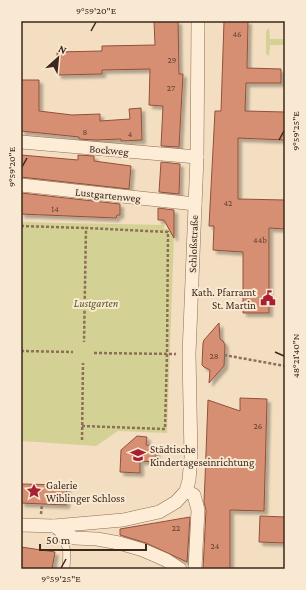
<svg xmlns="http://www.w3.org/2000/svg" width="306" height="590" font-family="'Crimson Pro',serif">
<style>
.green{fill:#d3d294}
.building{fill:#d68f73;stroke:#925039;filter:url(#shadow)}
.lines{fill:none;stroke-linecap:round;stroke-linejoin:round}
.lane-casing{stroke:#8f6d56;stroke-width:8}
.street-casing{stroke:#8f6d56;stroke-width:14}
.path{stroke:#8f6d56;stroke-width:2.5;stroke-dasharray:3 2;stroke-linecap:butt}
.lane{stroke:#fdecd6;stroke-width:7}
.street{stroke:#fdecd6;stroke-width:13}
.ticks{fill:none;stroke:#3d281c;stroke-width:1.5}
.labels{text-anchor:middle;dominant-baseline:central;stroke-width:4;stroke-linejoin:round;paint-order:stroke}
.number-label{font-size:9px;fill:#634232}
.street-label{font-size:11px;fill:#3d281c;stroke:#f9e9d2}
.poi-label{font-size:11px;fill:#3d281c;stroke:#f9e9d2;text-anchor:start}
.park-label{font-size:11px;font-style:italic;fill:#555c20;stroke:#f9e9d2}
.neatline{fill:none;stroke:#3d281c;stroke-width:1.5}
.ticks-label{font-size:10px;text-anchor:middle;fill:#3d281c}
</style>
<defs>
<filter id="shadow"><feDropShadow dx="3.5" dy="3.5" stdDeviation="1" flood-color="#0004"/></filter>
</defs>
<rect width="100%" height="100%" fill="#f3dec1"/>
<g class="green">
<polygon points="269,28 270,39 285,39 285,45 270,45 269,56 266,54 266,31"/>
<polygon points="21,222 164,225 164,229 169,229 174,235 167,433 118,431 96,446 21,441"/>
</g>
<g class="building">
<polygon points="154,21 178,21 179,74 183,74 179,147 161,146 163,106 149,105 150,69 102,70 102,74 58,75 57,52 102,51 102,46 155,45"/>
<polygon points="224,21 248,21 247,68 281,69 281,83 246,83 245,111 285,112 285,140 238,138 238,199 285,200 285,229 269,228 269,313 243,313 243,252 213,250 214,226 209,226 215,111 221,111"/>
<polygon points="21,80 39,80 39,111 72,115 100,114 100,121 130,119 129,109 141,108 142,140 121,141 121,139 96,140 79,139 79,137 70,136 21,131"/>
<polygon points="21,155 78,160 78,155 94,156 94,161 131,166 129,189 21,177"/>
<polygon points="161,162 180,164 179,194 159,192"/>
<polygon points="21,193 120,204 120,215 117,215 116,218 21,214"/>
<polygon points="158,208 174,210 174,238 164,220 158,220"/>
<polygon points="219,323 220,339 223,341 225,345 224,366 209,383 210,370 204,367 202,365 203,343 204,340"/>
<polygon points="240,398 267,399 264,511 230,510 230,569 203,569 206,510 204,502 205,479 208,400 240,411"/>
<polygon points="137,436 147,437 146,445 156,446 156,462 140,461 140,473 120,472 121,450"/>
<polygon points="21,484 67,485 66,505 21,503"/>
<polygon points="260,516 285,517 285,543 259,542"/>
<polygon points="190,517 187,562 146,543 120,535 120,529"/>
<polygon points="21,547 55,552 52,569 21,569"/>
</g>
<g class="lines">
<g class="lane-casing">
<path id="lane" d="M57,531c12,16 10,19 9,38"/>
</g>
<g class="street-casing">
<g id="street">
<polyline points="21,142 197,157"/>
<polyline points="21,185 195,204"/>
<polyline points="186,491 194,495 198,510 195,569"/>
<polyline points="21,525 54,526 123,520 159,512 176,502 186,491 189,480 191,457 189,354 197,157 198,21"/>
<polyline points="54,526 74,538 97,539 119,543 143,550 166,560 180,569"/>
</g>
</g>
<g class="path">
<polyline points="21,226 86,228"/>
<polyline points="21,351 73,352"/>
<polyline points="94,353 176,354"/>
<polyline points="224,355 285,366"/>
<polyline points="82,426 165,429 167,354 168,232 86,228 84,342"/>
<polyline points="82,440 83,363"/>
<polyline points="41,514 42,504"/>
</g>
<use href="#lane" class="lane"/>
<use href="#street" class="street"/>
</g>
<path class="ticks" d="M91,31l5,-9M279,140l5,-9M22,167l5,-9M275,352l9,4M61,568l5,-9"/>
<defs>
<g id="civic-bare" transform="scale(1.2)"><path d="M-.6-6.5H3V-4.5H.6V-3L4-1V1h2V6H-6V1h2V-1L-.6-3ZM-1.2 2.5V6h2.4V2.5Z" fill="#a61f32" stroke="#f9e9d2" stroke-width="2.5" paint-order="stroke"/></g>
<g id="school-bare" transform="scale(1.2)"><path d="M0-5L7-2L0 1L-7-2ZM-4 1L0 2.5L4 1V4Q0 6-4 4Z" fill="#a61f32" stroke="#f9e9d2" stroke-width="2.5" paint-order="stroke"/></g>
<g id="sight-bare" transform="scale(1.2)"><path d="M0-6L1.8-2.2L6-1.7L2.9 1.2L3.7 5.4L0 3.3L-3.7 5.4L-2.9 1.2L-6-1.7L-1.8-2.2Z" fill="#a61f32" stroke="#f9e9d2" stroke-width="2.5" paint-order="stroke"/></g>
</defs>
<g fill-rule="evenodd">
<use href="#civic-bare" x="268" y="298"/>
<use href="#school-bare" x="138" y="455"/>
<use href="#sight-bare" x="34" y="491"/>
</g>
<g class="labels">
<g class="number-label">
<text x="237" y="34">46</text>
<text x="172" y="60">29</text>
<text x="171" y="88">27</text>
<text x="85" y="132">8</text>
<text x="130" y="134">4</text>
<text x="228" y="203">42</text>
<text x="55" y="209">14</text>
<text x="260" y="240">44b</text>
<text x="214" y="356">28</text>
<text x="258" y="426">26</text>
<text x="176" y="528">22</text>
<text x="215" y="546">24</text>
</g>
<g class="street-label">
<text transform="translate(109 150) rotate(5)">Bockweg</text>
<text transform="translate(108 195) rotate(6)">Lustgartenweg</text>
<text transform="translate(193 244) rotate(-88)">Schloßstraße</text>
</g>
<g class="poi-label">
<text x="256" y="292" text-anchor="end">Kath. Pfarramt<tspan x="256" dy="13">St. Martin</tspan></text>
<text x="150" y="449">Städtische<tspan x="150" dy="13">Kindertageseinrichtung</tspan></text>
<text x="46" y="485">Galerie<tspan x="46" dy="13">Wiblinger Schloss</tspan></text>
</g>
<g class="park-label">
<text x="96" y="303">Lustgarten</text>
</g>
</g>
<rect width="306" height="590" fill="none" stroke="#f9e9d2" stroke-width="44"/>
<g transform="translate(58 58) rotate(27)" stroke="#f9e9d2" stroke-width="3" paint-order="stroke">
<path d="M0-3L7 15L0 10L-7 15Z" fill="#3d281c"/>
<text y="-6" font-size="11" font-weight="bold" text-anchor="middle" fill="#3d281c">N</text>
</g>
<path d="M40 544v6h106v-6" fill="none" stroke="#3d281c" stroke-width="2"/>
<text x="46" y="544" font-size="12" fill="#3d281c" stroke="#f9e9d2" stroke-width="3" paint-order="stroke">50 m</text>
<rect x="22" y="22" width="262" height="546" class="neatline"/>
<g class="ticks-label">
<text x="96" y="14">9°59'20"E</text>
<text transform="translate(295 131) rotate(-90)" y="4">9°59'25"E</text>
<text transform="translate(11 167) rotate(-90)" y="4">9°59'20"E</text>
<text transform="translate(295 356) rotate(-90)" y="4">48°21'40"N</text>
<text x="61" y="582">9°59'25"E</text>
</g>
</svg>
